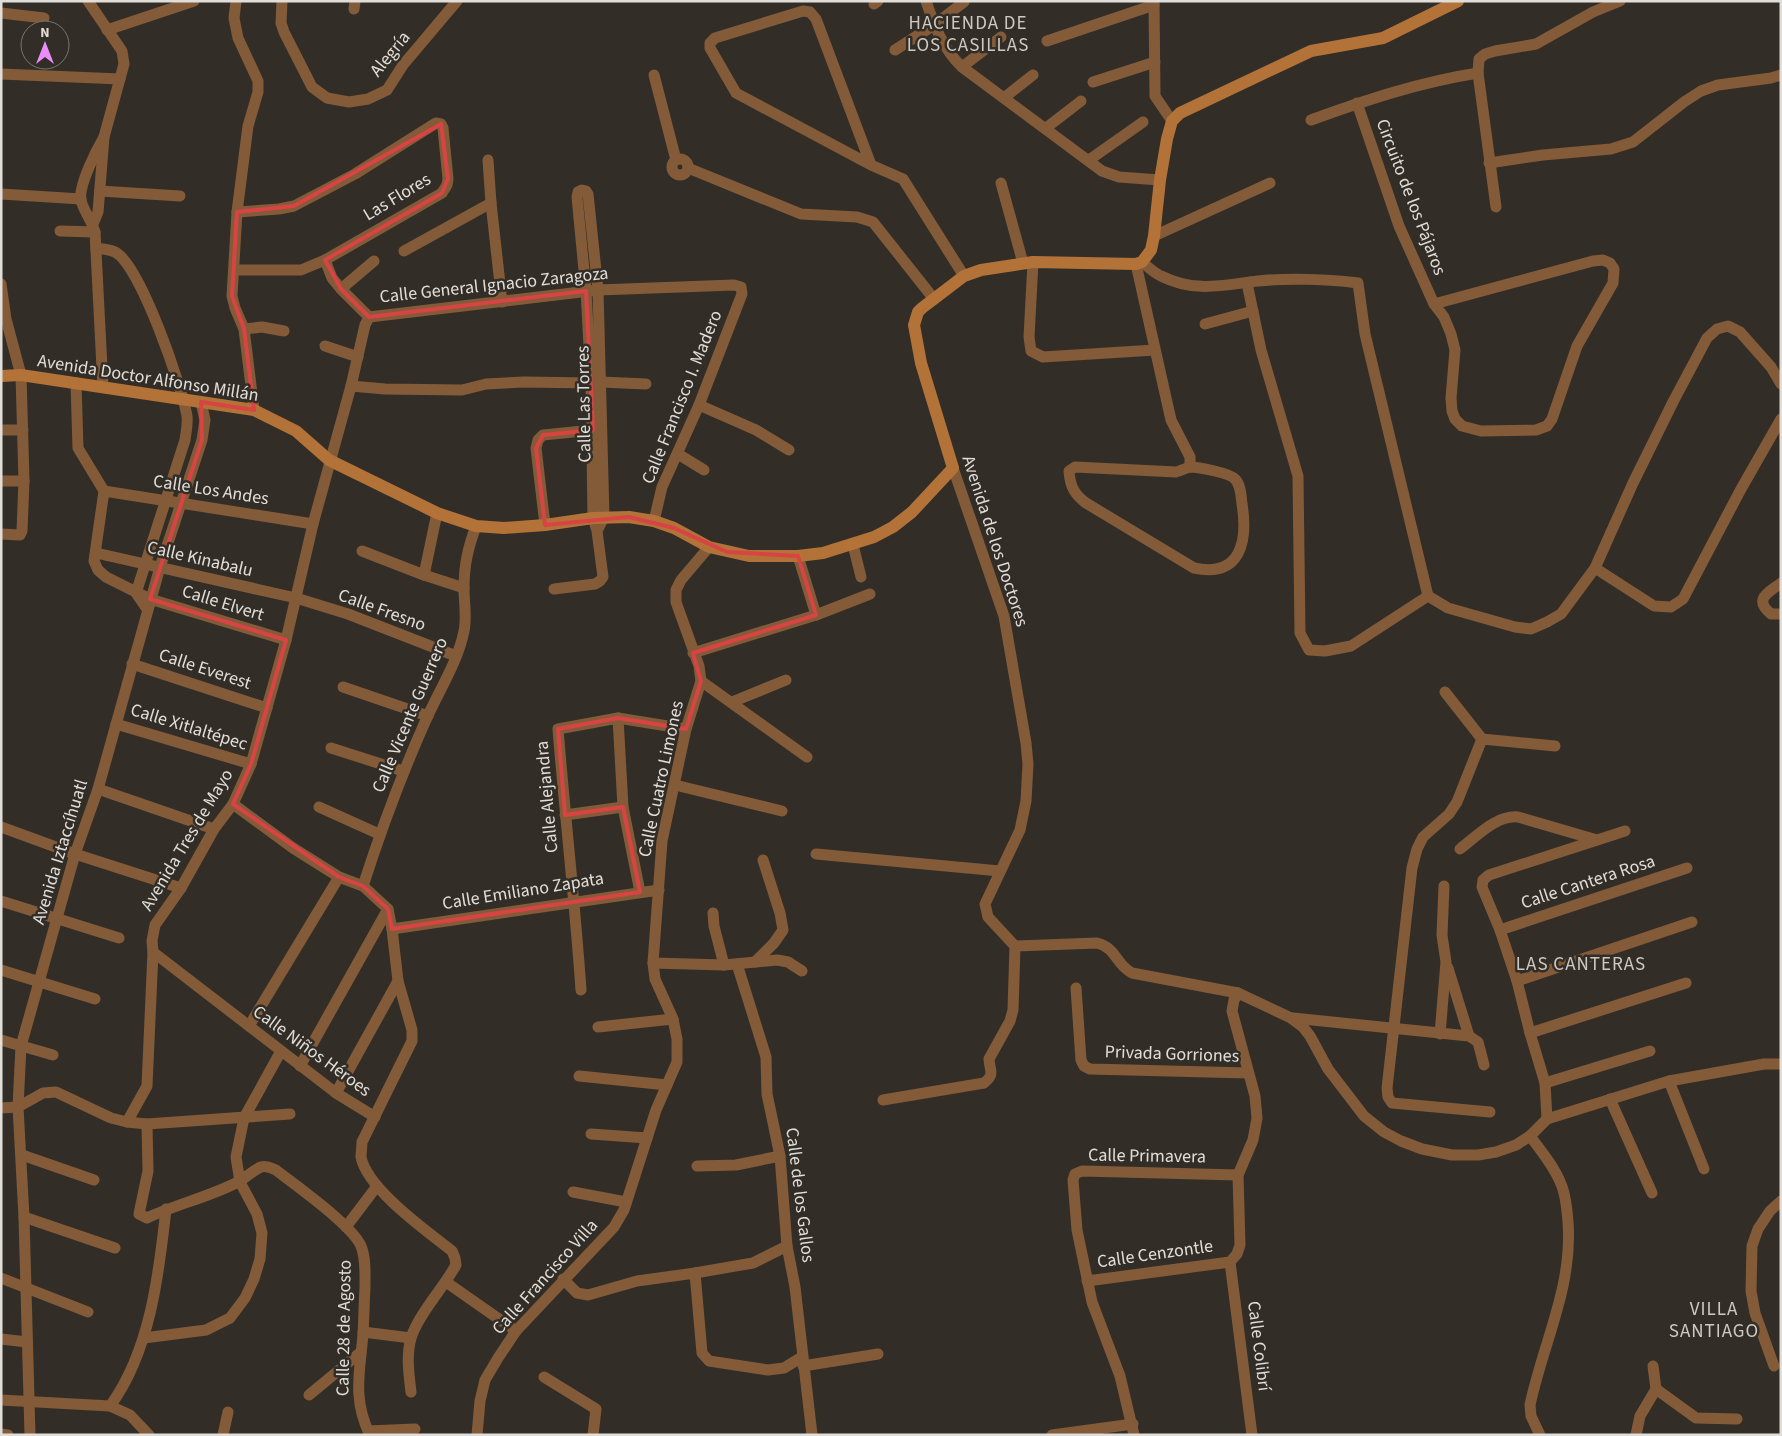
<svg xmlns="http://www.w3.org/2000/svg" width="1782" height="1436" font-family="'Source Sans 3',sans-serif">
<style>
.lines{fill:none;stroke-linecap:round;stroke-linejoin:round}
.street{stroke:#845b39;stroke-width:11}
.secondary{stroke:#b37338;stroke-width:12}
.marked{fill:none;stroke:#d84343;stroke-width:4;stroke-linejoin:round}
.labels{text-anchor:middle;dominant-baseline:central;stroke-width:5;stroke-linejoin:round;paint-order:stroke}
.street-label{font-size:18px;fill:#e1deda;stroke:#322e27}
.neighbourhood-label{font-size:19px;letter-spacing:1px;fill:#cfcac1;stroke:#322e27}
</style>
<rect width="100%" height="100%" fill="#322e27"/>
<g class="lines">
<g class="street">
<polyline points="88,1 122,51 124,64 104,137 98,212 93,224"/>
<polyline points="236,1 234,18 238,38 258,81 258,92 248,126 237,212 232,296 235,308 244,329 254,410"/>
<polyline points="282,1 281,23 284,32 312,87 327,98 349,102 368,99 387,90 403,65 457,1"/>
<path d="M926,1c8,24 17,48 36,66l140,104 17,6 41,3"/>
<polyline points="1154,1 1155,96 1172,121"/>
<polyline points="874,4 878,1"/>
<polyline points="354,9 355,1"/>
<polyline points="1,13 44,18"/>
<polyline points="107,30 194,1"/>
<polyline points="1047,41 1154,5"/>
<polyline points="895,50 934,25 964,2"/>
<polyline points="962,67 1001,37"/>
<polyline points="1,74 120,79"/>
<polyline points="654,75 676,160"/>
<polyline points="1093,82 1155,62"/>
<polyline points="1005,97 1033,75"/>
<polyline points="1357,103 1399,226 1434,304 1444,317 1451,334 1455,350 1451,398 1452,411 1455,419 1462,426 1481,431 1536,430 1547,426 1552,419 1577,346 1613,283 1614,269 1610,263 1603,260 1593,261 1434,304"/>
<path d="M1311,120c55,-20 109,-38 167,-47"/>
<polyline points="1046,128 1081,101"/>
<circle cx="680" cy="167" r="8"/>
<polyline points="488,160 491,203 502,302"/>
<polyline points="1089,160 1143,122"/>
<polyline points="1489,163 1543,155 1611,149 1633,142 1684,102 1701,91 1718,85 1771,78 1781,75"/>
<polyline points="871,165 816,19 810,12 803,11 715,38 710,43 710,48 736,93 871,165 903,179 964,276"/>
<polyline points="688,168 801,214 857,217 873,222 934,299"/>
<polyline points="1001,183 1023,263"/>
<polyline points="100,191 180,196"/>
<polyline points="1,194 81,199"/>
<polyline points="1496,207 1478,73 1479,59 1485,54 1495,51 1536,44 1593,12 1620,1"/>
<polyline points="60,231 95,232"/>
<polyline points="1154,236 1270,183"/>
<path d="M96,248c5,1 13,1 19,4 25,12 67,135 72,164 1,8 -1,16 -2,24l-49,153 11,16"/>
<polyline points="404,251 491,203"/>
<polyline points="325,260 332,278 341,289 369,317"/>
<polyline points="1033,262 1029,337 1031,351 1043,357 1155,350"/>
<path d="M1142,262c6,5 12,11 19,14 34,17 62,9 97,5 28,-3 72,-2 100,2l7,51 63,262 20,12 67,19 16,2 16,-7 14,-8 34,-46 38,-85 41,-83 33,-62 10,-9 11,-3 12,6 31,35 10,17"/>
<polyline points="1136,264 1171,420 1190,457 1190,467"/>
<polyline points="234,270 301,270 325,260 442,193 447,185 448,179 443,128 441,124 436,123 355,174 294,206 279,209 237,212"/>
<polyline points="1247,283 1261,350 1298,476 1300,633 1309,650 1325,651 1351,646 1428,596"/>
<polyline points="1,284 6,319 21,375 24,481 22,531 20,535 1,534"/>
<polyline points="341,289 374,261"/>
<polyline points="369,317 598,290 734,285 741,287 742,294 699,405 662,487 654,521"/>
<polyline points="1205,324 1253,311"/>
<polyline points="244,329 262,327 284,331"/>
<polyline points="325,346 358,357"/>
<polyline points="76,383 78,448 104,491 94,561 98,570 106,577 150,599 286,640"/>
<polyline points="351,386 385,389 462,390 486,384 524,382 591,383 601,382 646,384"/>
<path d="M103,387l-8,-155c-3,-11 -12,-22 -14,-32 -3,-14 16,-51 23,-63"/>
<polyline points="699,405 756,430 789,450"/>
<polyline points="1,430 23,430"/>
<polyline points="678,454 704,470"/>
<path d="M1075,467l101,5c4,-1 10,-4 14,-5 8,0 40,6 45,12 6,6 6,17 7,25 6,37 -1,74 -48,64l-108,-65c-12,-9 -16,-17 -17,-32z"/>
<path d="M953,468l51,148 22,127 2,21 -2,37 -6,29 -35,74 3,13 27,29 82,-3c20,5 18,21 35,30l106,20 53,25 12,9 7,9 18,33 36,47 20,16 17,9 21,8 30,6h26l18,-3 20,-7 14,-9 17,-17 122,-38 95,-17h17"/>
<polyline points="1,481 24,481"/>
<polyline points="104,491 313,524"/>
<polyline points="545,525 536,448 538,440 543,435 593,430"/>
<polyline points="853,545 861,577"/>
<polyline points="362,551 424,575 464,588"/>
<polyline points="96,553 296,598 348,614 456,656"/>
<polyline points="798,556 816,615"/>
<polyline points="1595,568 1654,606 1671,607 1683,599 1741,489 1781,419"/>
<polyline points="424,575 437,513"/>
<path d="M1781,583c-13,10 -28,16 -10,31h10"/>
<polyline points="554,589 595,584 600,581 603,577 597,531 593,518 591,383 586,291 577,197 578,192 582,190 586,191 588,194 598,290 604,517 597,531"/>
<polyline points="693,653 816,615 870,594"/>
<polyline points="132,664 267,708"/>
<polyline points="701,681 807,757"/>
<polyline points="343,687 428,716"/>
<polyline points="1445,692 1482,739 1555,746"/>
<polyline points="732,702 786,680"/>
<polyline points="618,718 623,807 640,892"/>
<polyline points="116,724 251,764"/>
<polyline points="1482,739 1457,802 1449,814 1423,837 1417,849 1412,868 1387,1088 1388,1097 1392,1103 1490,1112"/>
<polyline points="331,748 403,771"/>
<polyline points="675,785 782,811"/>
<polyline points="98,789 214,829"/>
<path d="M233,804l60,44 46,29 24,9 25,23 4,20 6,52 14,49v11l-50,101c0,4 -1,10 -1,15 6,32 66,74 91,94l3,7 1,7c-12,22 -38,50 -45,73 -5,18 -2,37 0,54"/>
<polyline points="319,807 379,834"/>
<polyline points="565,815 623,807"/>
<polyline points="1,827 75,854 181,888"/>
<path d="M1460,849c17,-13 36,-34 58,-32l79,23"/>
<polyline points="816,854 1000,871"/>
<path d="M363,886c18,-56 38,-110 62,-164 13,-30 33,-60 39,-91 3,-14 0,-28 0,-42 0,-25 4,-41 12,-63"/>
<polyline points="1,901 119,938"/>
<polyline points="713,913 714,926 724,965"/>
<polyline points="392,929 659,890"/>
<polyline points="1500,930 1687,868"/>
<polyline points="153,952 336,1093 375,1117"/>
<polyline points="755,962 774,943 783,930 780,913 763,860"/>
<polyline points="653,963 724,965 777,960 788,962 802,971"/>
<polyline points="737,964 766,1057 767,1094 780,1156 787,1246 795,1287 812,1435"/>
<polyline points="1448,968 1469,1036"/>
<polyline points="1,970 95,999"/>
<polyline points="1517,981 1692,922"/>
<polyline points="1076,988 1081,1060 1084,1066 1090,1069 1248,1073"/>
<path d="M581,990c-6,-87 -16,-174 -23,-261l60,-11 68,11"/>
<polyline points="1293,1018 1469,1036 1478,1042 1484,1065"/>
<polyline points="249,1026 339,877"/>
<polyline points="598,1027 673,1019"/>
<polyline points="1530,1033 1686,983"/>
<polyline points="1440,1034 1446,962 1442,935 1444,886"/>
<polyline points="1,1040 53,1055"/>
<polyline points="300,1066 388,909"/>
<polyline points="579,1076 667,1085"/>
<polyline points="1669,1081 1704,1169"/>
<polyline points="1545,1083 1650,1051"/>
<polyline points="336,1093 398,981"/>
<polyline points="1610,1099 1652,1193"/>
<path d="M883,1100l101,-17c11,-9 6,-11 5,-24l21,-38 3,-11 2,-64"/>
<polyline points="1,1108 18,1107 43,1093 56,1092 111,1118 127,1122 147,1124 290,1114"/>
<polyline points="1547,1119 1545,1083 1530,1033 1517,981 1500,930 1482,887 1483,880 1489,875 1625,831"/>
<polyline points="127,1122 147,1086 153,952 152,941 155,925 181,888 214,829 233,804 251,764 286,640 313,524 351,386 365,325 369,317"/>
<path d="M147,1124l1,47 -9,43 8,4c30,-14 62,-21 91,-36 8,-4 15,-12 23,-15 6,-2 10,1 15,3 20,16 76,55 85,76 5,12 4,29 4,42 -1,15 -1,31 -2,46 -3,37 -11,65 7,101"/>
<polyline points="591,1134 647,1138"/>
<path d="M1530,1136c11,15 24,30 31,48 5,11 6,26 7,38 5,65 -25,121 -38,183l1,11 9,19"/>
<polyline points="22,1155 94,1180"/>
<polyline points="697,1166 736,1165 780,1156"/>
<polyline points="573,1192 626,1202"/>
<polyline points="24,1217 115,1248"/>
<polyline points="346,1227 377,1186"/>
<polyline points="1230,1262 1252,1435"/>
<polyline points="695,1273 702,1353 709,1361 768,1370 784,1368 802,1357"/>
<polyline points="1,1278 88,1312"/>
<polyline points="563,1279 577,1293 588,1295 637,1281 695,1273 753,1263 787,1246"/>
<polyline points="1087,1281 1230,1262 1237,1254 1240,1245 1238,1175 1253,1140 1257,1118 1255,1096 1232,1011 1234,1000 1238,993"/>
<polyline points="446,1282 516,1331"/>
<polyline points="363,1332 411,1338"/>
<polyline points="144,1338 206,1330 230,1318 245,1298 254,1279 260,1259 262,1233 257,1214 240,1182 236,1157 244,1118 281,1051"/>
<polyline points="1,1339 27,1342"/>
<polyline points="803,1366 878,1354"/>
<polyline points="1774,1366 1755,1313 1751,1291 1752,1246 1758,1229 1770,1211 1781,1201"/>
<polyline points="544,1377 596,1409 593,1435"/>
<polyline points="1656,1389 1696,1418 1737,1419"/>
<polyline points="309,1395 361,1352"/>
<polyline points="1,1400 110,1406 130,1415 149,1435"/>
<path d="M110,1406c40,-54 49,-132 56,-197"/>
<polyline points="368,1431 415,1429"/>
<polyline points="1,1434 8,1435"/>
<polyline points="30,1435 24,1217 18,1107 21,1046 75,854 98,789 160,567 202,440 205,420 201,402"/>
<polyline points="223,1435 228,1412"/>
<polyline points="477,1435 480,1401 485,1380 498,1358 516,1331 614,1227 624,1210 656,1110 677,1062 677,1039 673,1019 655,979 653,963 662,841 686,729 701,681 699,666 676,602 676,590 681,580 709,547"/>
<polyline points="1052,1435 1133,1424"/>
<polyline points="1134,1435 1120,1376 1092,1302 1077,1230 1073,1180 1075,1174 1082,1171 1238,1175"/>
<polyline points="1636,1435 1640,1416 1656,1389 1653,1366"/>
</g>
<polyline class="secondary" points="1,376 21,375 254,410 296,431 329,460 437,513 476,526 504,528 545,525 593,518 629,517 654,521 674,528 709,547 749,556 798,556 823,553 874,537 893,527 912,512 953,468 921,363 914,325 918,312 922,308 964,276 981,270 1033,262 1136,264 1142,262 1151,250 1154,236 1160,180 1167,139 1172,121 1180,113 1311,51 1383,38 1458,1"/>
</g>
<path class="marked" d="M441,124l7,55 -6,14 -117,67 16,29 28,28 217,-26 7,139 -50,5 -7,13 9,77 84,-8 45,11 53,24 71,4 18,59 -123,38 8,28 -15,48 -68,-11 -60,11 7,86 58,-8 17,85 -248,37 -4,-20 -25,-23 -24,-9 -106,-73 18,-40 35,-124 -136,-41 52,-159 -1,-38 53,8 -10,-81 -12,-33 5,-84 57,-6z"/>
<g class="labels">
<g class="street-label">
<text transform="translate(390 54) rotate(-51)">Alegría</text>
<text transform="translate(397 197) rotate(-31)">Las Flores</text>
<text transform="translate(1411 197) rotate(69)">Circuito de los Pájaros</text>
<text transform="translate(494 285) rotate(-6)">Calle General Ignacio Zaragoza</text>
<text transform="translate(148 378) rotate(9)">Avenida Doctor Alfonso Millán</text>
<text transform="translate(682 397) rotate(-68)">Calle Francisco I. Madero</text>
<text transform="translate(584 404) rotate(-91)">Calle Las Torres</text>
<text transform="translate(211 490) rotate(9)">Calle Los Andes</text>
<text transform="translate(995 541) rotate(72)">Avenida de los Doctores</text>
<text transform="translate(200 559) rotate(13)">Calle Kinabalu</text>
<text transform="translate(223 603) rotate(17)">Calle Elvert</text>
<text transform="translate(382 610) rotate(20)">Calle Fresno</text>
<text transform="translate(205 669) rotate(18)">Calle Everest</text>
<text transform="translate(410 715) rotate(-67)">Calle Vicente Guerrero</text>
<text transform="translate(189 727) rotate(17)">Calle Xitlaltépec</text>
<text transform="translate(661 779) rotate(-78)">Calle Cuatro Limones</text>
<text transform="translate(547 797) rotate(-95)">Calle Alejandra</text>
<text transform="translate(187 840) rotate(-59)">Avenida Tres de Mayo</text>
<text transform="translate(60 852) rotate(-73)">Avenida Iztaccíhuatl</text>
<text transform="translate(1588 882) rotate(-18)">Calle Cantera Rosa</text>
<text transform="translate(523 891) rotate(-9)">Calle Emiliano Zapata</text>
<text transform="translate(312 1051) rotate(36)">Calle Niños Héroes</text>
<text transform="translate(1172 1054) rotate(2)">Privada Gorriones</text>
<text transform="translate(1147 1156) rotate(1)">Calle Primavera</text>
<text transform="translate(800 1195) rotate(83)">Calle de los Gallos</text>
<text transform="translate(1155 1254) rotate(-8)">Calle Cenzontle</text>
<text transform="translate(545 1277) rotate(-48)">Calle Francisco Villa</text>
<text transform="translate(344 1328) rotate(-89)">Calle 28 de Agosto</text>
<text transform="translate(1259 1346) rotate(83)">Calle Colibrí</text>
</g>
<g class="neighbourhood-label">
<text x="968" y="23">HACIENDA DE<tspan x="968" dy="22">LOS CASILLAS</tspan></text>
<text x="1581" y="964">LAS CANTERAS</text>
<text x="1714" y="1309">VILLA<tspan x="1714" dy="22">SANTIAGO</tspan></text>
</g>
</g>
<rect width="1782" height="1436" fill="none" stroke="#e1deda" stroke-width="5"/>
<g transform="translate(45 45)"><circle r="24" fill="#322e27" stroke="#78746f"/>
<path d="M0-4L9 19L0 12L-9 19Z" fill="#ec8cfb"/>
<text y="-8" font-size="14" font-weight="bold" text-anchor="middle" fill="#e1deda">N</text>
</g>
</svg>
